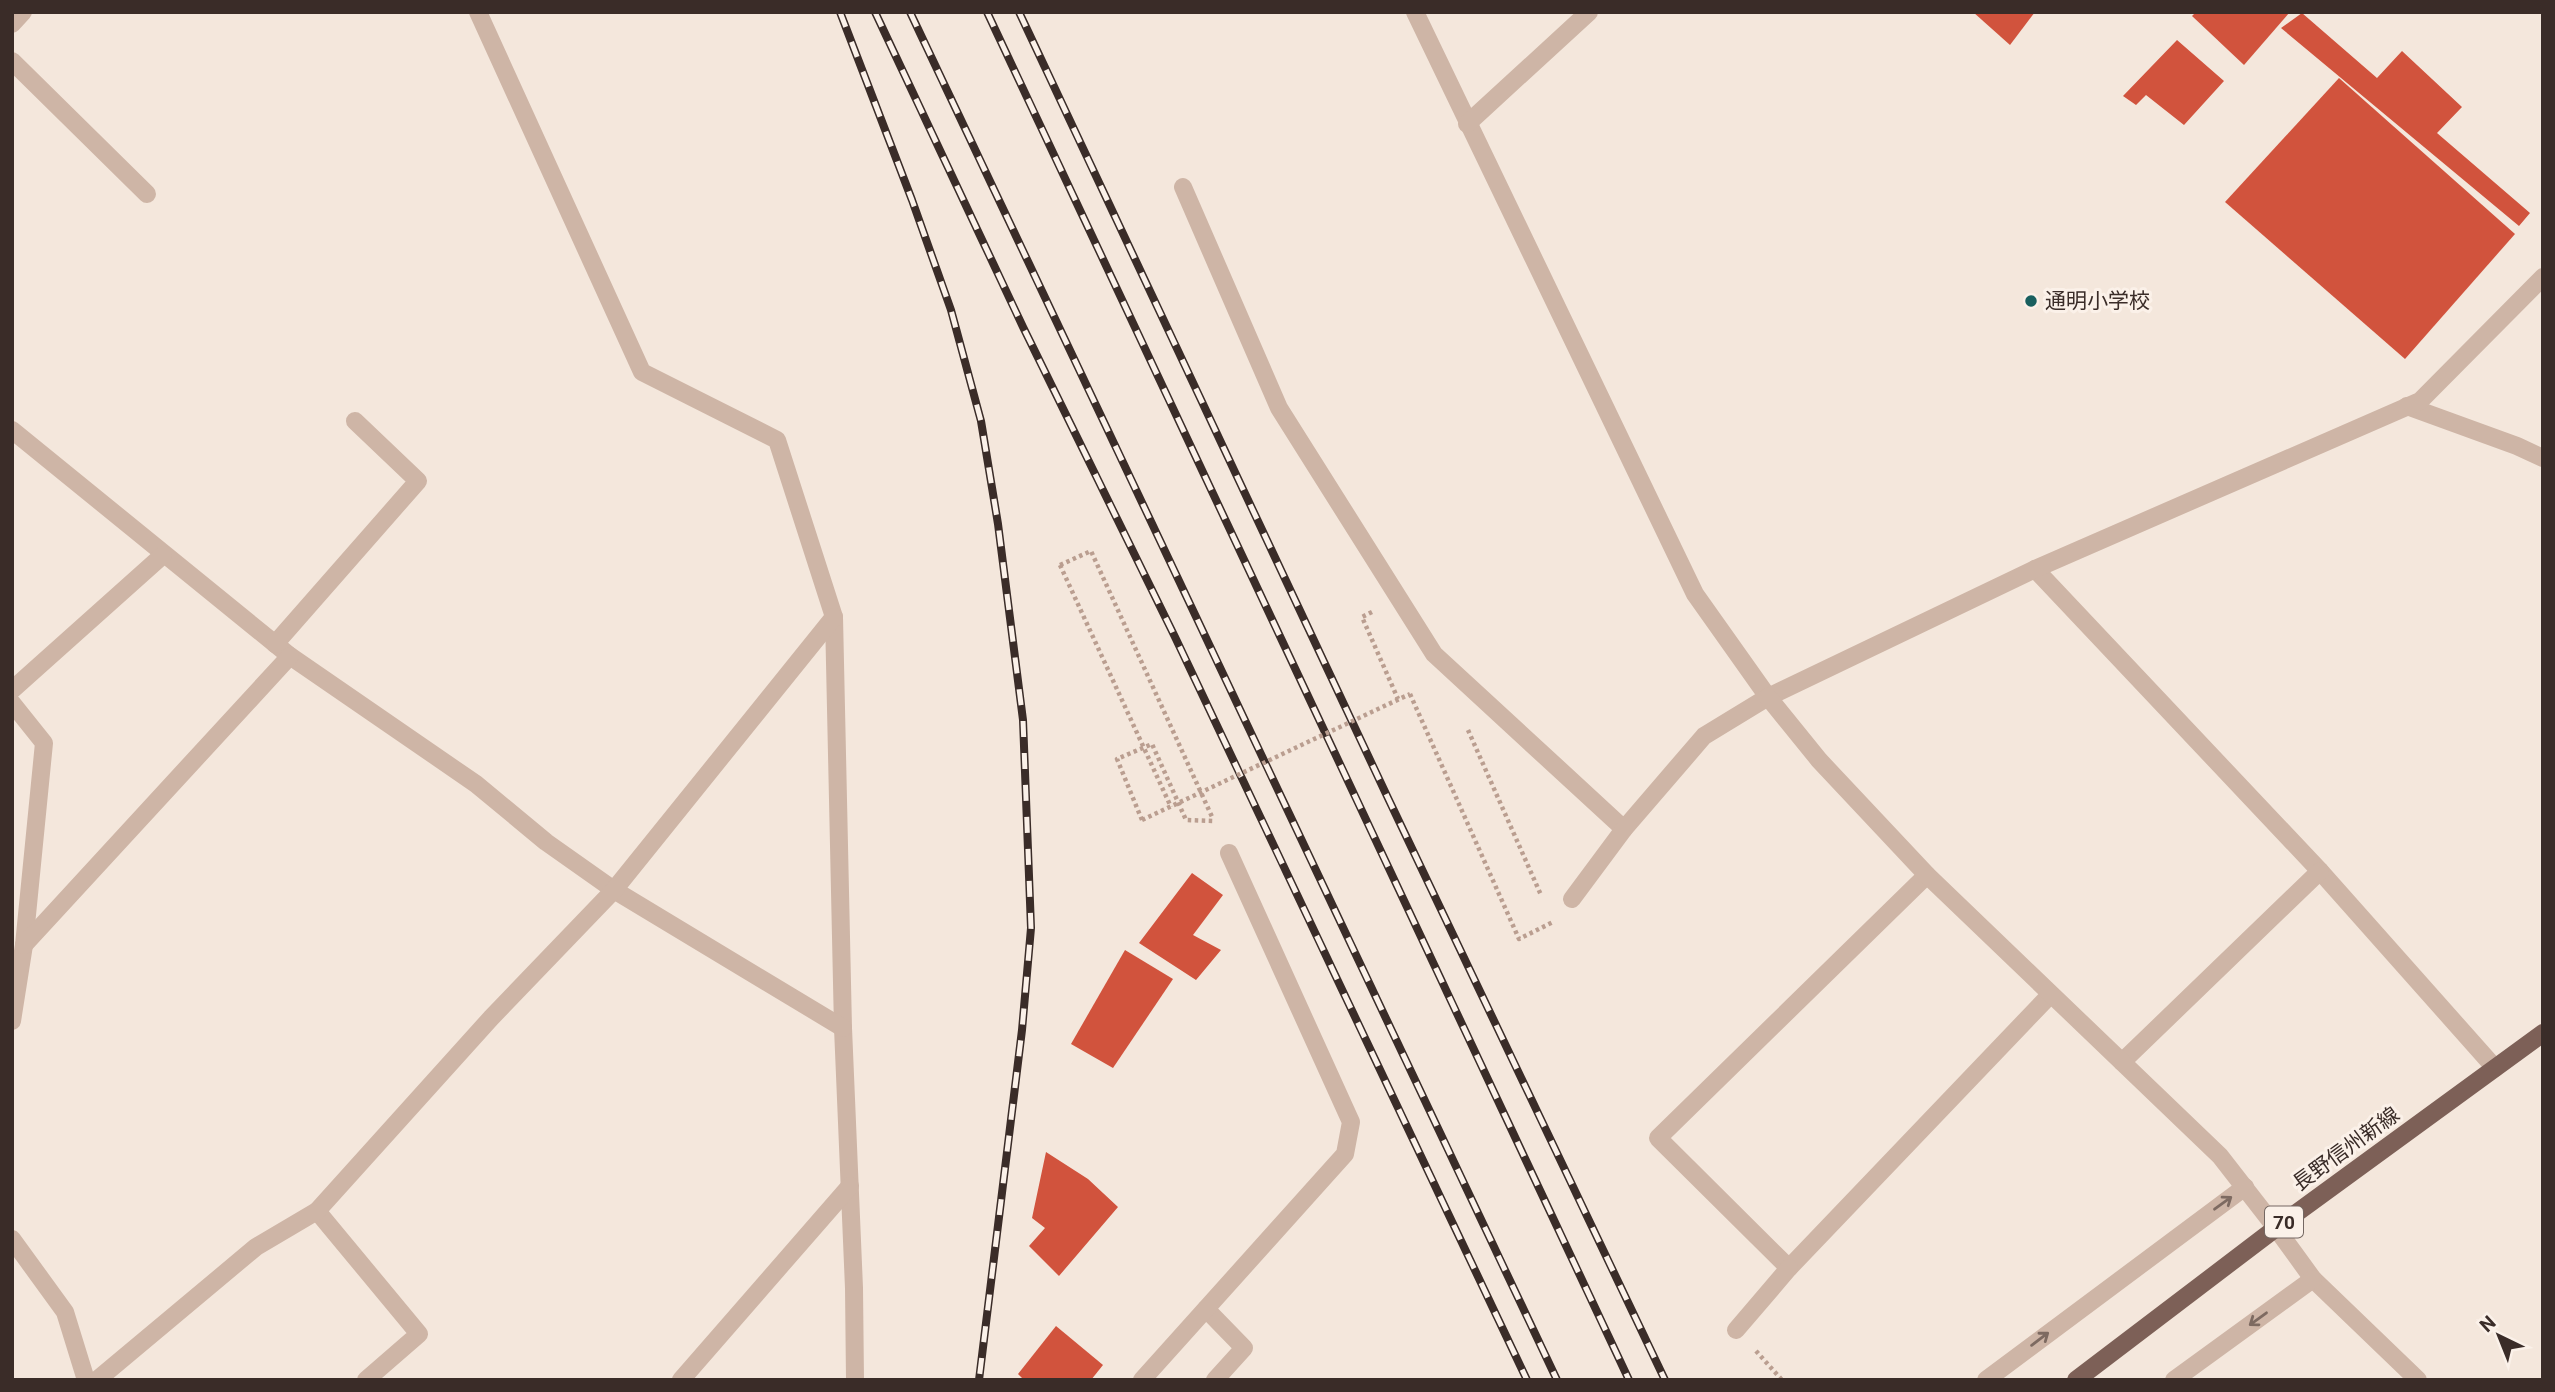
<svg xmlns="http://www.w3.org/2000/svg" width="2555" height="1392" font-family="Roboto,'Noto Sans JP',sans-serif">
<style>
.building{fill:#d1533d}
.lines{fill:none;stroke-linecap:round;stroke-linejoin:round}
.path{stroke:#ba9e90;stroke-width:4.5;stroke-dasharray:3.5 3.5;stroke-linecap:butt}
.minor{stroke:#ceb5a6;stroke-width:18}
.tertiary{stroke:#ceb5a6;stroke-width:18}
.primary{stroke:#7d6057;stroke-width:18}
.rail-casing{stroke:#3a2c28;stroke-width:8}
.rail{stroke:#fbf1e9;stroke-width:5;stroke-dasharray:16;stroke-linecap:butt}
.path-bridge{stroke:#ba9e90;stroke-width:4.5;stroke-dasharray:3.5 3.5;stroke-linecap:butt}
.oneway{stroke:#7d6a61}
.poi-dot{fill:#195f5e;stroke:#fbf1e9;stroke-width:2.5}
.labels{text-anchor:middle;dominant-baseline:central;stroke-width:6;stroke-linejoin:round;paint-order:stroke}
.shield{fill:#fbf1e9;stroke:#746762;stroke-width:2}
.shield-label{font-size:19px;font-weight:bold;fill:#3a2c28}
.poi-label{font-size:21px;fill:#3a2c28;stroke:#fbf1e9;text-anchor:start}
.street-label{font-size:21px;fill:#3a2c28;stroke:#fbf1e9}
</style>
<rect width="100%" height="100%" fill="#f4e7dc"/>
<g class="building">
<polygon points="1973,12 2035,12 2010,45"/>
<polygon points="2196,12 2290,12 2244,65 2192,16"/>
<polygon points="2302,13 2377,78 2402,51 2462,107 2437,133 2530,213 2519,226 2281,28"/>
<polygon points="2177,40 2224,81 2184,125 2146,95 2136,105 2123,96"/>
<polygon points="2339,78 2515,234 2405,359 2225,202"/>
<polygon points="1192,873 1223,895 1193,935 1221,950 1196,980 1139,943"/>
<polygon points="1125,950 1173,979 1113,1068 1071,1044"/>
<polygon points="1046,1152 1088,1179 1118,1207 1059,1276 1029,1246 1045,1228 1032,1218"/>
<polygon points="1056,1326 1103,1365 1091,1380 1024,1380 1018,1374"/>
</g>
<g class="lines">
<g class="path">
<polyline points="1060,565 1091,551 1213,819"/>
<polyline points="1372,612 1362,617 1398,699"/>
<polyline points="1410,694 1519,939 1553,922"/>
<polyline points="1468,730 1541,895"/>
<polyline points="1142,820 1117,759 1152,744 1186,820 1214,821"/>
<polyline points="1756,1351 1782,1380"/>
</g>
<g class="minor">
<polyline points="478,12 642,372 777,440 834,617 843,1028 854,1288 855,1380"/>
<polyline points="1415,12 1695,594 1768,697"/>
<polyline points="12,24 23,12"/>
<polyline points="12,61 147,194"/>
<polyline points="1467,124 1589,12"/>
<polyline points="1183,187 1279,408 1434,654 1624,829"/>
<polyline points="2407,406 2517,446 2543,458"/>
<polyline points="12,430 290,656 476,784 546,842 614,890 843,1028"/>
<polyline points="2035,569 2320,871 2495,1068"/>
<polyline points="275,644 418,481 355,421"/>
<polyline points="12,690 163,555"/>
<polyline points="12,703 44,743 24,945 12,1021"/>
<polyline points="1927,875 1658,1138 1789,1268 2050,995"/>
<polyline points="1572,899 1624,829 1704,736 1768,697 2035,569 2420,401 2543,277"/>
<polyline points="24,945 290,656"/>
<polyline points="2122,1062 2320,871"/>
<polyline points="317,1211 419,1334 366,1380"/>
<polyline points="2276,1228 2313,1279 2418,1380"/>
<polyline points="12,1239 65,1312 86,1380"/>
<polyline points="1206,1309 1244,1348 1215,1380"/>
<polyline points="1736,1330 1789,1268"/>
<polyline points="97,1380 256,1247 317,1211 491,1018 614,890 834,617"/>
<polyline points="681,1380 850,1186"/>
<polyline points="1142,1380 1345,1154 1351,1122 1229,853"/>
<polyline points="1986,1380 2245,1187"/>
<polyline points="2174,1380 2313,1279"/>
</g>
<polyline class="tertiary" points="1768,697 1819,760 1927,875 2220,1156 2276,1228"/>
<polyline class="primary" points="2076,1380 2276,1228 2543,1033"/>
<g class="rail-casing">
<g id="rail">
<polyline points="840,12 912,200 951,310 981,421 998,524 1023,720 1031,928 1022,1030 979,1380"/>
<polyline points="875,12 1023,327 1175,637 1527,1380"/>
<polyline points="910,12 1557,1380"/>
<polyline points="987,12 1629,1380"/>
<polyline points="1019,12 1387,796 1665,1380"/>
</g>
</g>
<use href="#rail" class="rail"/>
<g class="path-bridge">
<polyline points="1060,565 1171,807"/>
<polyline points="1142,820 1410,694"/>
</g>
</g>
<defs><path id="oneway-shaft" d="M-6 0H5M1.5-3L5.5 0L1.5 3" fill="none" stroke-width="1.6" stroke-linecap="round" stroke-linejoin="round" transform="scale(1.75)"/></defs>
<g class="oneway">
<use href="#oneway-shaft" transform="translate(2223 1203) rotate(-36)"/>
<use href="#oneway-shaft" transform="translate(2258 1319) rotate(144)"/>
<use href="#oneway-shaft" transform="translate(2040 1339) rotate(-37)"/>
</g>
<circle class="poi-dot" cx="2031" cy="301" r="7"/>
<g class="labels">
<rect class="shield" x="2265" y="1206.5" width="38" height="31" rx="5"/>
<g class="shield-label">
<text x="2284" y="1222">70</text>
</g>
<g class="poi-label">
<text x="2045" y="301">通明小学校</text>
</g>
<g class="street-label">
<text transform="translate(2346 1149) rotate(-36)">長野信州新線</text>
</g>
</g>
<rect width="2555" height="1392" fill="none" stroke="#3a2c28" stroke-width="28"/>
<g transform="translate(2499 1336) rotate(317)" stroke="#fbf1e9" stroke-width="5" paint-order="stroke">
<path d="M0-5L12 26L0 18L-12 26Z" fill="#3a2c28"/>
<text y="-10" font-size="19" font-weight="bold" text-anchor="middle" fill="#3a2c28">N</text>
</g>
</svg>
